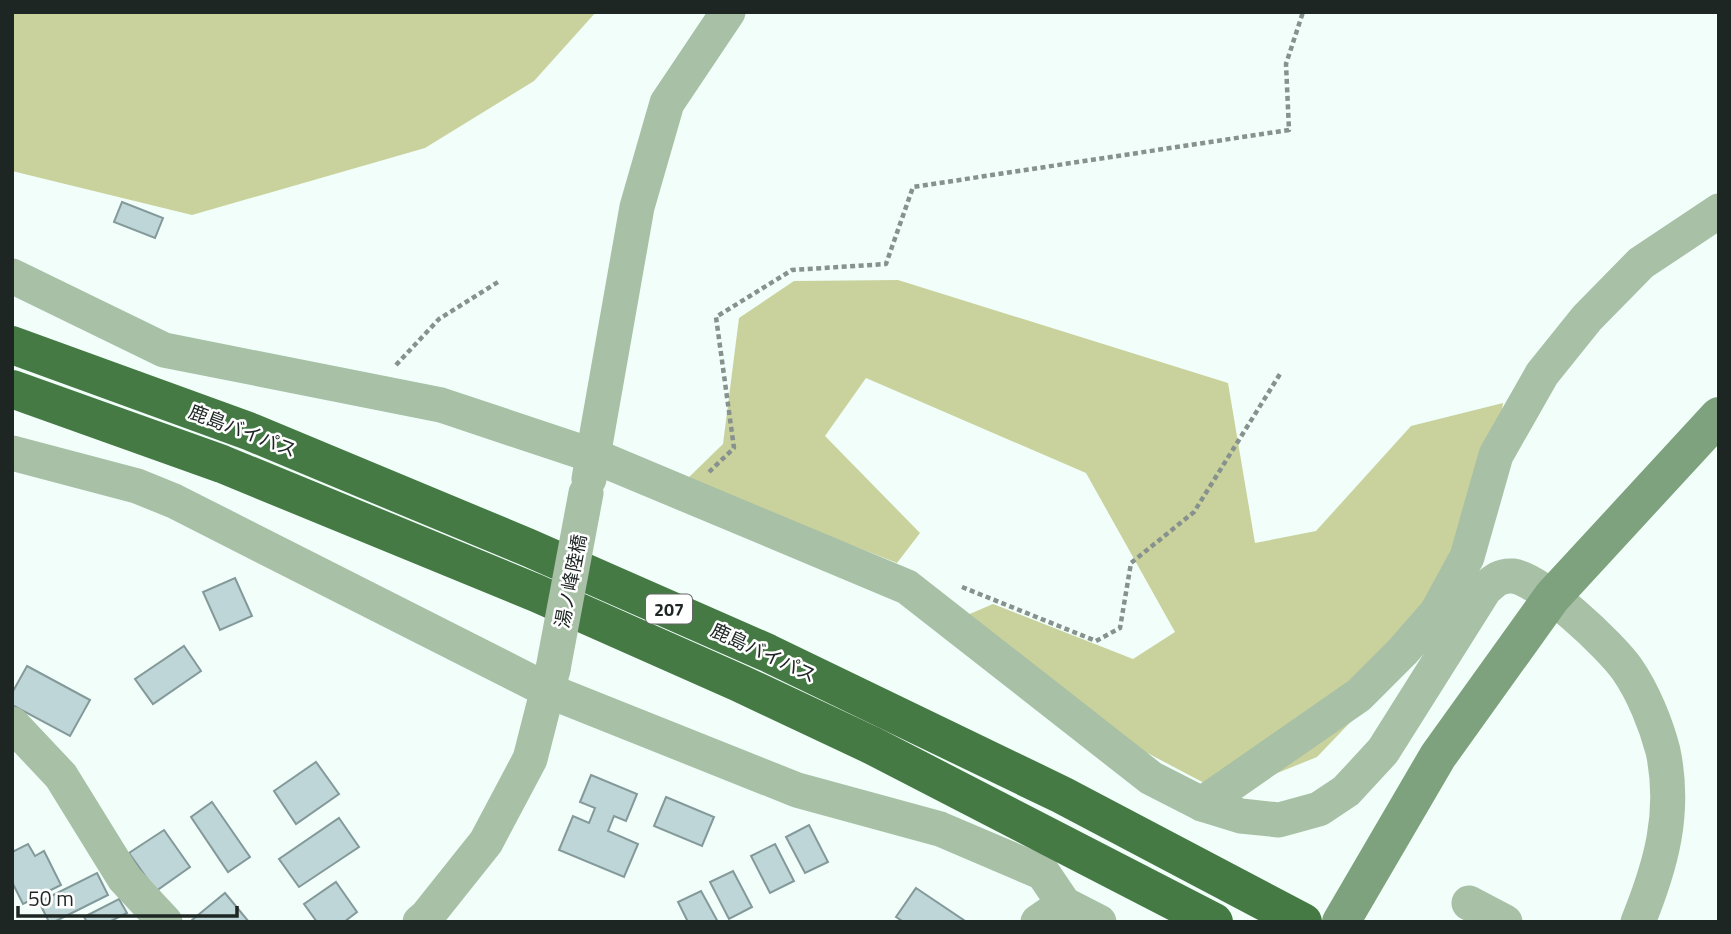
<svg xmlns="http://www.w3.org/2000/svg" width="1731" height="934" font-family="'Titillium Web','Noto Sans JP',sans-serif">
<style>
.green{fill:#c9d29d}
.building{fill:#bed6d7;stroke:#83999a;stroke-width:2}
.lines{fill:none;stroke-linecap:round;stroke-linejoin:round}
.path{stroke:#87918d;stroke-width:4.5;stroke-dasharray:5 3.5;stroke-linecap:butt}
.street{stroke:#a7c0a6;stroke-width:35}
.secondary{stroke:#7ea27d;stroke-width:38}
.highway{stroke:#457a45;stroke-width:38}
.street-bridge{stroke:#a7c0a6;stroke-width:35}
.labels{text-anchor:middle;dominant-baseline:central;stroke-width:5;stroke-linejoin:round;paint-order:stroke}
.shield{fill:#fff;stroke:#626765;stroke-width:2}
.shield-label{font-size:18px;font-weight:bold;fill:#1e2623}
.street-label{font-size:19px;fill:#1e2623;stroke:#fff}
</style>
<rect width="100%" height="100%" fill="#f1fef9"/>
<g class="green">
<polygon points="12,12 596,12 534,81 425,148 192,215 12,171"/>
<polygon points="898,280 1228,383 1255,543 1316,531 1411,426 1503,403 1487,531 1433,636 1317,757 1225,794 1136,747 965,616 993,604 1133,659 1175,632 1086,473 866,378 825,436 920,533 897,563 686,480 723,444 739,318 794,281"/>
</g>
<g class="building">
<polygon points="122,202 163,218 155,238 114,222"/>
<polygon points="235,578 252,616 220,630 203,592"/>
<polygon points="184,646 201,671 153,704 135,679"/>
<polygon points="27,666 90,700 70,736 12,705 12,693"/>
<polygon points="316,762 339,794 296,824 274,791"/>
<polygon points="591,775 637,794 626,821 614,816 608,831 638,844 624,877 559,850 573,816 589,823 595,808 580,802"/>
<polygon points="666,797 714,817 702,846 654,826"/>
<polygon points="212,802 250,857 228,872 191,817"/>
<polygon points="339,818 359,847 299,887 279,859"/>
<polygon points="809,825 828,862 805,873 786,837"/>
<polygon points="164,830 190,867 156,891 129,853"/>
<polygon points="28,844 35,856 44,851 61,885 23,904 12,882 12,852"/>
<polygon points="775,844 794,881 770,893 751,856"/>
<polygon points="733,871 752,907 729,919 710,882"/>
<polygon points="97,873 108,895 54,922 49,922 39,902"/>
<polygon points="336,882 357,912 344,922 317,922 304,904"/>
<polygon points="916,888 965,921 964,922 904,922 896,917"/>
<polygon points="701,891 718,922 688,922 678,902"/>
<polygon points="225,893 249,922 193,922 192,920"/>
<polygon points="119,899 127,913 109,922 87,922 84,917"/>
</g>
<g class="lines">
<g class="path">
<polyline points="396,365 439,319 498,282"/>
<polyline points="709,472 734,448 716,317 792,270 886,264 913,187 1289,130 1286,64 1303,12"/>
<polyline points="962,587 1096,641 1120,628 1131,563 1194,512 1280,374"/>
</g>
<g class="street">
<path d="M12,276l152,74 277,55 153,51 313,131 244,191 51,26 39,12 38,4 40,-11 27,-18 37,-40 102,-162c9,-8 15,-14 28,-13 27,3 98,70 114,93 16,23 29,55 36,82 13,62 -2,114 -25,171"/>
<polyline points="12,453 137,486 174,501 549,691 797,790 940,829 1043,873 1064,904 1099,922"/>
<polyline points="589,479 637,207 667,103 728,12"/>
<polyline points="12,724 61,776 124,878 165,922"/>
<polyline points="1202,804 1359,695 1403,651 1437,612 1467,557 1496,455 1542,374 1587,318 1641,263 1719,211"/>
<polyline points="1469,903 1505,922"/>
<polyline points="420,922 427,916 486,842 530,759 553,669"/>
<polyline points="1038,922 1064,904"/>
</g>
<polyline class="secondary" points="1341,922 1438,756 1552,597 1719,416"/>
<g class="highway">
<polyline points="12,345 251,432 527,547 768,653 1062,795 1303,922"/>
<polyline points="12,389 222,464 536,593 739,683 871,745 1214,922"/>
</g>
<polyline class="street-bridge" points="553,669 586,493"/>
</g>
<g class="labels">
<rect class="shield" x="646" y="594.5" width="46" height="29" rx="5"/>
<g class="shield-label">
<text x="669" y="609">207</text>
</g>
<g class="street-label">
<text transform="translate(243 430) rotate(21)">鹿島バイパス</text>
<text transform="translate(570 581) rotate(-79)">湯ノ峰陸橋</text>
<text transform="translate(764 652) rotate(25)">鹿島バイパス</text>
</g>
</g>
<rect width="1731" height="934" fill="none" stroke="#1e2623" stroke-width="28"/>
<path d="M18 906v10h219v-10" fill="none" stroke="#1e2623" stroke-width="3.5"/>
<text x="28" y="906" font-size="21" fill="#1e2623" stroke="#ffffff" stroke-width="5" paint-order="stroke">50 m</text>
</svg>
